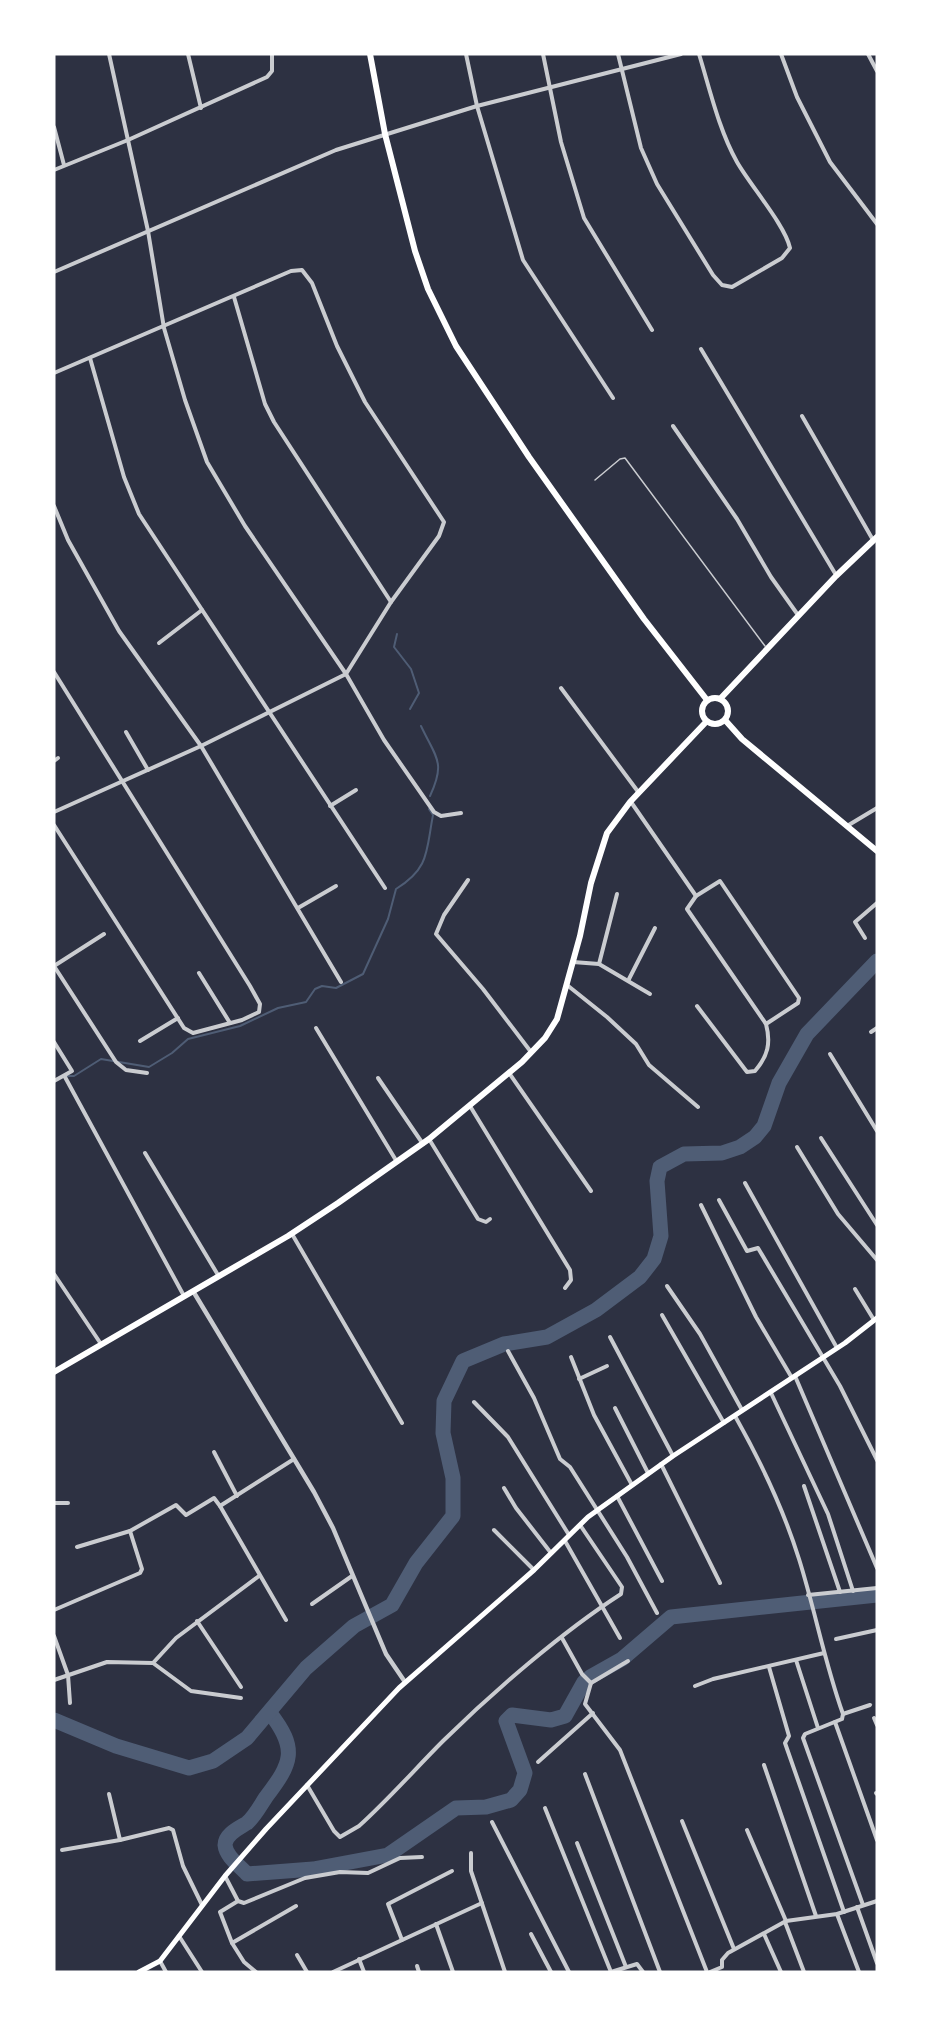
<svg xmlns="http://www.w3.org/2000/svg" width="931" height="2026" font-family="'IBM Plex Serif',serif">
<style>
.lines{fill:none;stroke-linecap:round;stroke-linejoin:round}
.stream{stroke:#4f5d75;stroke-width:2}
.river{stroke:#4f5d75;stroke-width:15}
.service{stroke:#caccd0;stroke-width:1.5}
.minor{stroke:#caccd0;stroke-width:4}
.tertiary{stroke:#caccd0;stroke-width:4.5}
.secondary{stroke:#fff;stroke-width:5}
.trunk{stroke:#fff;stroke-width:6}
</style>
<rect width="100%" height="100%" fill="#2d3142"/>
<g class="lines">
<g class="stream">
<polyline points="397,634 394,647 411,669 419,693 410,709"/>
<path d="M421,726c15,32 25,36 9,70"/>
<path d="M66,1076h8l27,-17 48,8 23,-14 16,-14 52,-13 38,-18 28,-6 9,-13 7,-3 14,2 27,-14 25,-55 8,-30c34,-21 30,-38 37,-74l-4,-6"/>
</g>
<g class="river">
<polyline points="590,1677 622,1659 671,1617 877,1595"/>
<path d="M270,1713c28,36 22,50 -4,84 -6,9 -11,19 -19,26 -8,5 -22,11 -22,22 1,12 15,21 22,29l66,-5 75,-14 68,-47 30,-1 25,-7 9,-10 5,-17 -19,-52 6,-6 39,5 14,-4 19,-34"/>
<polyline points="54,1720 116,1746 189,1768 213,1761 247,1738 306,1668 354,1626 392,1605 416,1563 453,1516 453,1478 443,1433 444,1401 463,1361 504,1344 547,1337 596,1310 640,1277 654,1259 661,1236 657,1181 660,1167 684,1154 722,1153 740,1147 755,1137 764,1126 779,1083 807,1034 877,961"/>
</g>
<polyline class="service" points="595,480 620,459 625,458 765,646"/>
<g class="minor">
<polyline points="109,54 148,231 164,328 185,400 207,462 245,526 346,674 384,740 434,812 441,816 461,813"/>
<polyline points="188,54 201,108"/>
<polyline points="466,54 477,106 523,260 613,398"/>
<polyline points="543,54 561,142 584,218 652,330"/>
<path d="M618,54l23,94 16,36 56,91 9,10 10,2 50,-29 8,-10c-5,-23 -40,-63 -53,-86 -18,-32 -27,-72 -38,-108"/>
<polyline points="781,54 797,97 830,162 877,224"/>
<polyline points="868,54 877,71"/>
<polyline points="54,127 64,165"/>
<polyline points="54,170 128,140 267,77 272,71 272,54"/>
<polyline points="54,272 336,150 477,106 681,54"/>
<polyline points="234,297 265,404 274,422 391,602"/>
<polyline points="701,349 836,575"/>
<polyline points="90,358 124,477 139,514 385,888"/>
<polyline points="54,373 291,271 302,270 312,283 337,346 365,402 444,522 439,536 391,602 346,674 201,746 54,812"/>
<polyline points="802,416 873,540"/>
<polyline points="673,426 737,519 771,577 798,615"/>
<polyline points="54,506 68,540 119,631 201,746 341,982"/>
<polyline points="159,643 202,610"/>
<polyline points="54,672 250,986 260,1004 259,1012 242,1020 193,1033 184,1028 54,825"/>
<polyline points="561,688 639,793"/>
<polyline points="126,732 148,770"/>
<polyline points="54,761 58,758"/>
<polyline points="631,802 696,896"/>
<polyline points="330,806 356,790"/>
<polyline points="847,826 877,808"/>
<polyline points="468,880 444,915 436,934 483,989 531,1052"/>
<polyline points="298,908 336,886"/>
<polyline points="104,934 54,966 116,1062 126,1070 147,1073"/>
<polyline points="865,938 855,922 877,903"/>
<polyline points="573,962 599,964 650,994"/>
<polyline points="599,964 617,894"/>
<polyline points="199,973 230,1023"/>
<polyline points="629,979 655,928"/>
<polyline points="567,985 607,1017 636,1044 649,1065 698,1107"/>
<path d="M697,1006l50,66 8,-1c13,-15 16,-28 11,-47l-79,-115 9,-13 24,-15 79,117 -1,5 -32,21"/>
<polyline points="316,1028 397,1162"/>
<polyline points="871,1032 877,1028"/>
<polyline points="140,1041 178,1018"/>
<polyline points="54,1042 72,1071 54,1081"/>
<polyline points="830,1054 877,1131"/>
<polyline points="509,1073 591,1191"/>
<polyline points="65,1077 184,1296"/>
<polyline points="378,1078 423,1144"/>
<polyline points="470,1106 570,1270 571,1280 565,1288"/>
<polyline points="821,1138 877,1225"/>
<polyline points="429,1139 478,1219 486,1222 490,1219"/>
<polyline points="797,1147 838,1214 877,1260"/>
<polyline points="145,1153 218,1275"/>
<polyline points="745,1183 837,1348"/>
<polyline points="719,1200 747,1251 758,1248 840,1386 877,1460"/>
<polyline points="701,1205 756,1317 792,1378"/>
<polyline points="292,1234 402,1423"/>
<polyline points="54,1274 101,1344"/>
<polyline points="667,1286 700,1334 742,1410"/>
<polyline points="855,1289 874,1320"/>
<polyline points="662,1315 724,1423"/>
<polyline points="610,1337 673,1456"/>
<polyline points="508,1351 534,1398 560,1459 570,1467 627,1557 657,1613"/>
<polyline points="571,1357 594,1415 632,1485"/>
<polyline points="795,1376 877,1568"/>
<polyline points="579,1379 607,1366"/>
<polyline points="771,1393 828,1514 853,1591"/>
<polyline points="474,1402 508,1437 569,1535"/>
<polyline points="615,1408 648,1473"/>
<path d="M735,1416c26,46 48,92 64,143 16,51 26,105 44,155l-1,5 -37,15 -2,4 60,167"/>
<polyline points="214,1452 237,1496"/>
<polyline points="661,1464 720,1583"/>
<polyline points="804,1486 840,1592"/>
<polyline points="504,1488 516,1508 551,1553"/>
<polyline points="617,1496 662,1581"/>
<polyline points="54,1503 68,1503"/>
<polyline points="494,1530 534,1570"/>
<polyline points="565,1541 620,1638"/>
<polyline points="77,1547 130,1531 176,1505 186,1515 214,1498 220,1506"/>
<polyline points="808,1595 877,1588"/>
<polyline points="312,1604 352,1576"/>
<polyline points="54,1610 140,1573 142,1569 130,1531"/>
<polyline points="286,1620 220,1506 294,1459"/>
<polyline points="197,1621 241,1687"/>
<polyline points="54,1636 68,1675 70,1703"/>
<polyline points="562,1638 582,1674 591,1683 628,1661"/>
<polyline points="836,1639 877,1630"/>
<polyline points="796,1660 818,1728"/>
<polyline points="153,1663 191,1691 241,1698"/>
<polyline points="769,1667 789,1736 785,1743 844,1912"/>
<polyline points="54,1680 107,1662 153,1663 176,1638 259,1576"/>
<polyline points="591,1683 585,1704 620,1750 707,1972"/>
<polyline points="695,1686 713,1679 824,1653"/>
<polyline points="843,1714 870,1705"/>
<polyline points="874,1718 877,1725"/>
<polyline points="835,1722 877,1840"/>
<polyline points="538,1762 593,1713"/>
<polyline points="764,1765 816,1916"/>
<polyline points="585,1774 660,1972"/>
<path d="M307,1785l27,46 6,6 19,-11c30,-27 56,-57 84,-85 51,-50 119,-109 178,-147l1,-7 -42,-62"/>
<polyline points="876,1793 877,1794"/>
<polyline points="109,1794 120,1840 169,1828 173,1830 183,1866 202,1905"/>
<polyline points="545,1808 611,1972"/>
<polyline points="682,1821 734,1949"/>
<polyline points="492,1822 569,1972"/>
<polyline points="747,1830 786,1921"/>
<polyline points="577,1843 626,1967"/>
<polyline points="62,1850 120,1840"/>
<polyline points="471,1853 471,1871 505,1972"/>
<polyline points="225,1876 238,1901 244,1903 305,1878 340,1872 368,1873 400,1858 422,1857"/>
<polyline points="238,1901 220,1912 232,1943 244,1962 256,1972"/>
<polyline points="857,1907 877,1963"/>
<polyline points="837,1914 859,1972"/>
<polyline points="785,1922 804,1972"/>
<polyline points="436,1924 453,1972"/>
<polyline points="531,1934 551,1972"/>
<polyline points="764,1934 781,1972"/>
<polyline points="179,1936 202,1972"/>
<polyline points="402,1940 388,1904 452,1871"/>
<polyline points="232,1943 296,1906"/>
<polyline points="297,1955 307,1972"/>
<polyline points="359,1959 364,1972"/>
<polyline points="160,1961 166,1972"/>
<polyline points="417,1966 419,1972"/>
<polyline points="333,1972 482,1903"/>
<polyline points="611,1972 637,1964 643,1972"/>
<polyline points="710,1972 722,1967 722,1960 728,1953 786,1921 837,1914 877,1901"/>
</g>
<polyline class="tertiary" points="193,1291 314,1492 333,1528 386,1654 405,1682"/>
<polyline class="secondary" points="139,1972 160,1961 225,1876 266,1829 399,1688 534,1570 588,1517 673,1456 845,1343 877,1318"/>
<g class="trunk">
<polyline points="370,54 385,134 415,251 428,289 456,346 529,457 644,619 707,700"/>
<circle cx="715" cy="711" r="13"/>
<polyline points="720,699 836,576 877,537"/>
<polyline points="725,720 742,739 877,851"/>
<polyline points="54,1372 288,1236 338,1203 429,1139 522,1062 545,1038 557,1019 580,936 591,883 607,833 630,802 706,722"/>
</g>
</g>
<rect width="931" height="2026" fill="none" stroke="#ffffff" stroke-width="111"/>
</svg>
